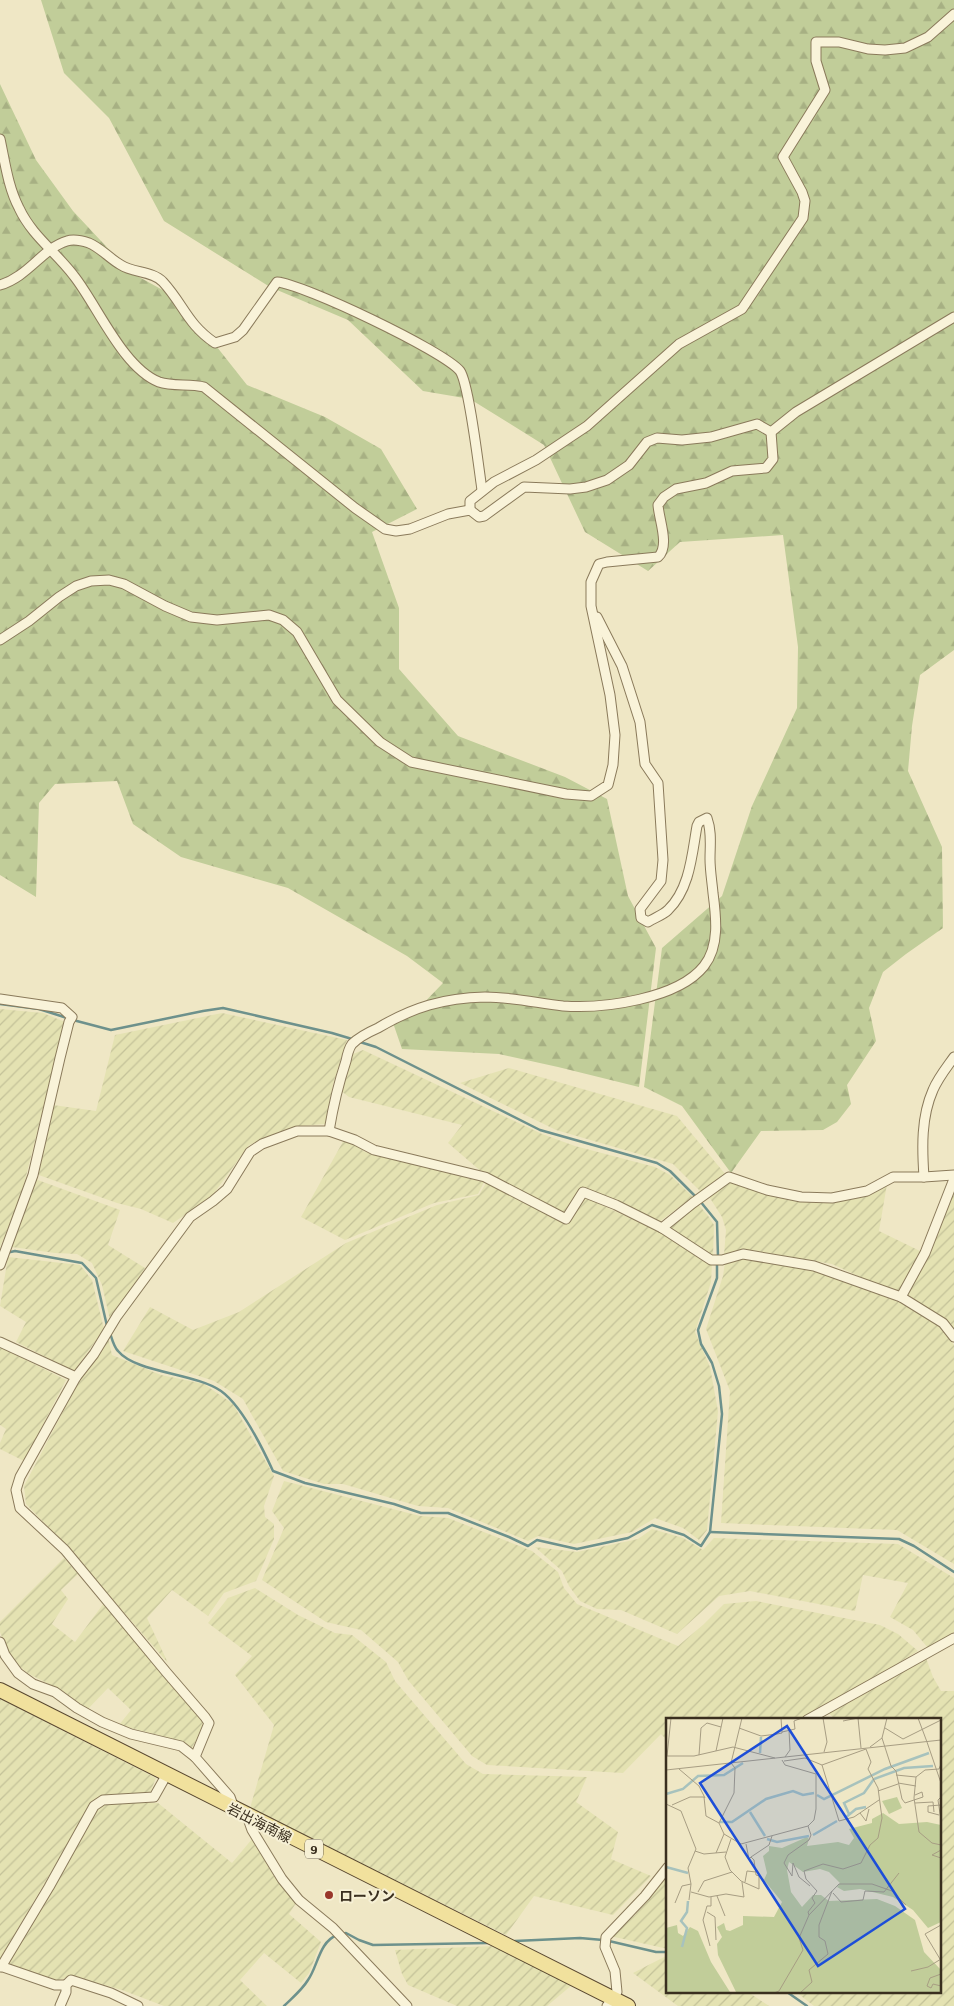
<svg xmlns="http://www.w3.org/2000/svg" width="954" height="2006" font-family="Literata,'Noto Sans JP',serif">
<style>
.farmland{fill:url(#farmland-furrows)}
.forest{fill:url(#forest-firs)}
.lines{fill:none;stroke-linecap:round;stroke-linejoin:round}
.stream{stroke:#6d918c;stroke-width:2.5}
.minor-casing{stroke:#8a7a5b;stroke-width:11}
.primary-casing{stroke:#58472f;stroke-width:16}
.minor{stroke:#f9f3d9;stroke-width:9}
.primary{stroke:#f1e19d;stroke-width:14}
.poi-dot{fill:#99372b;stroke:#f6f0d5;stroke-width:2}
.labels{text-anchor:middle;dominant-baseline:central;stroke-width:4;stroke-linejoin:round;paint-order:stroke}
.shield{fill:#f6f0d5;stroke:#726956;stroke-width:1}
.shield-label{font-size:12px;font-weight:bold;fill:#3a2f1f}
.street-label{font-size:14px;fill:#3a2f1f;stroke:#f6f0d5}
.poi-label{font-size:14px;font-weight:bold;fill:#3a2f1f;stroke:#f6f0d5;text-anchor:start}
.inset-river{fill:none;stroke:#a7c2bd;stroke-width:2.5}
.inset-road{fill:none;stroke:#a79d83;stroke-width:1}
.view{fill:#1d4ed8;fill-opacity:0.15;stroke:#1d4ed8;stroke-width:2.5}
.inset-edge{fill:none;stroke:#3a2f1f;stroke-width:2.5}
</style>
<defs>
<pattern id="farmland-furrows" width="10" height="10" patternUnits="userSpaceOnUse" patternTransform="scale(1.25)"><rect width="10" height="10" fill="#e4e2b2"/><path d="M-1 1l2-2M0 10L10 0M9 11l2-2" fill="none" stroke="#c4c299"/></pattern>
<pattern id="forest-firs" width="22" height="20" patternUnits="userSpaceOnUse" patternTransform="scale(1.25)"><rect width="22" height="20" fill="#c1cd99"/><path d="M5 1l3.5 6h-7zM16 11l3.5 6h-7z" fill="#a7b083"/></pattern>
</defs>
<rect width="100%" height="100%" fill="#efe7c5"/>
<g class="farmland">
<polygon points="0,1009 43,1013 65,1022 20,1200 0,1247"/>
<polygon points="222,1013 347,1040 333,1084 325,1124 298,1126 249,1145 212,1196 173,1223 141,1209 117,1203 36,1174 53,1105 96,1111 115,1035"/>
<polygon points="363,1050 542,1134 575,1146 655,1167 670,1175 693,1197 659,1222 582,1187 564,1213 483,1173 448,1143 462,1125 349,1097 340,1090 353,1054"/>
<polygon points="509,1068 677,1116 726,1175 701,1192 673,1164 556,1130 460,1083"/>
<polygon points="345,1138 365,1152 484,1182 478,1194 434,1203 345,1240 301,1217"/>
<polygon points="35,1179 120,1210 108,1245 145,1268 110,1320 102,1285 92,1263 77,1254 55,1253 12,1247"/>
<polygon points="731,1180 799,1200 887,1184 879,1231 920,1251 900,1290 893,1292 832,1264 751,1250 724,1255 726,1230 722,1217 708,1195"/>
<polygon points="486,1183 566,1224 584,1197 658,1231 712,1264 711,1282 695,1332 710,1367 718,1411 707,1530 699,1540 683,1528 655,1518 632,1532 574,1544 538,1536 528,1541 448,1508 418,1506 343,1484 324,1484 283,1471 243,1399 214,1381 123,1351 150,1307 193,1330 239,1312 346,1243 437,1205 479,1195"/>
<polygon points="954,1191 954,1329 951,1324 907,1295 924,1266"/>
<polygon points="697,1203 709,1217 714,1225 713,1256 667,1227"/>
<polygon points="8,1257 80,1265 92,1280 104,1329 74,1371 16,1342 26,1322 0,1306"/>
<polygon points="745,1257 815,1270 899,1302 938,1325 954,1345 954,1564 897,1530 721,1523 730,1391 706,1329 723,1276 725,1262"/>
<polygon points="108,1337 112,1355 161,1375 204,1384 233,1404 274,1476 264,1506 265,1517 274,1524 274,1539 256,1581 224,1593 208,1616 172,1590 147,1618 168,1663 59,1538 26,1504 24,1486 78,1383"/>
<polygon points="0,1347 66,1380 24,1461 0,1449 0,1443 6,1429 0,1425"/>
<polygon points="284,1481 420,1516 448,1518 532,1551 558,1572 564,1588 577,1604 678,1646 704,1624 724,1604 756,1601 880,1625 898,1634 918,1651 805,1720 668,1720 668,1741 661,1734 623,1773 487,1765 472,1756 408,1680 398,1662 361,1630 326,1622 262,1580 284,1528 272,1511"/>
<polygon points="652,1529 683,1538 703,1550 714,1538 898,1544 954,1578 954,1632 928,1648 913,1630 890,1617 908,1583 863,1575 855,1611 750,1591 719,1596 677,1634 621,1610 597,1609 580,1601 569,1586 562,1571 535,1547 577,1552 638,1539"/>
<polygon points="64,1558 78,1574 61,1590 68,1599 52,1624 75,1642 104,1603 202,1719 203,1727 192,1748 181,1741 119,1725 131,1710 108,1688 87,1710 63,1691 29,1674 19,1666 8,1653 0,1632 0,1622"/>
<polygon points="255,1588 298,1615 335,1633 352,1635 386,1662 395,1681 466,1764 483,1774 587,1777 576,1802 618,1832 611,1859 651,1876 613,1915 534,1896 506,1935 250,1808 274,1725 235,1675 252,1656 208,1623 228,1598"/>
<polygon points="926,1658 933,1677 941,1691 954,1691 954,2006 814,2006 796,1992 940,1992 940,1720 835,1720 829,1713"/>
<polygon points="0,1699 156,1778 149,1795 104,1795 91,1804 0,1959"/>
<polygon points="110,1803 158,1803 232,1863 252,1839 275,1878 296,1903 289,1914 321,1942 309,1973 301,1983 264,1953 240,1980 267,2006 164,2006 122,1990 71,1976 57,1981 5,1964 97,1807"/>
<polygon points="668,1875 668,1949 610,1936 635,1915"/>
<polygon points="495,1946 572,1985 547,2006 457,2006 408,1985 402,1974 395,1950"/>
<polygon points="668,1955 668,1992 748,1992 769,2006 678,2006 633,1973"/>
</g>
<g class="forest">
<polygon points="41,0 954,0 954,650 920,675 912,726 908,771 942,847 943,928 906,954 883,972 869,1008 876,1041 847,1085 851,1104 837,1122 823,1130 761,1131 731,1173 682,1106 644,1087 662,948 722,896 752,806 797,708 798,647 783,535 680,542 648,571 585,532 544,445 470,399 423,391 348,320 270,287 164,221 109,118 64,73"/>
<polygon points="0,84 36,160 73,211 130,272 179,299 247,385 325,417 381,449 417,509 372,532 399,608 399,669 458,736 565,777 607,799 628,896 656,948 639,1087 558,1067 499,1054 402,1049 392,1020 416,1011 443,983 407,956 288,888 181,857 133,824 117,781 55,784 39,803 36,897 0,875"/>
</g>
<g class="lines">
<g class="stream">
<polyline points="0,1004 39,1009 67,1018"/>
<polyline points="73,1020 111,1030 203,1011 223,1008 332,1033 352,1039"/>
<polyline points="360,1042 376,1047 540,1130 657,1163 670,1171 696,1197"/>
<polyline points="700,1201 717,1222 718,1257"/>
<polyline points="6,1253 15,1251 82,1263 96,1278 107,1326"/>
<path d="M110,1333c2,6 4,14 8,18 18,22 77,22 103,40 21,15 41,56 52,80l32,12 89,21 27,9h27l61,24 19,9 9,-6 40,9 51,-11 24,-13 32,10 17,11 9,-14 12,-118 -3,-28 -7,-23 -11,-19 -3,-14 19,-52v-15"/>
<polyline points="710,1532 899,1539 914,1546 954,1572"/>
<polyline points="342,1934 346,1933 359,1940 373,1945 488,1943"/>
<polyline points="515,1941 580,1938 603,1940"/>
<polyline points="609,1941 656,1952 668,1952"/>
<polyline points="787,1992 807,2006"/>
<path d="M284,2006c8,-8 18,-16 24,-26 10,-14 11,-38 29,-45"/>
</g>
<g class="minor-casing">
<g id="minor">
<path d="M0,139c5,23 8,48 19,69 13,28 37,44 55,68 23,29 49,92 85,106 14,5 31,1 45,5l151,121 30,21 11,2 14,-2 38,-15 22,-4 9,7 5,-1 40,-29 46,2 16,-2 21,-7 22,-15 18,-23 10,-4 25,2 29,-3 46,-13 14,8"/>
<path d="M0,285c28,-8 43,-37 67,-44 6,-2 16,0 22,2 12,5 21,16 32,22 12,8 32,6 42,17 21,23 24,42 52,61l20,-6 8,-7 34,-48c26,2 167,69 183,89 9,13 19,99 22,119"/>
<polyline points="771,432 796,412 954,317"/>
<polyline points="470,510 470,501 494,482 536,460 587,426 679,344 742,309 803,218 805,201 802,192 783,157 825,90 816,61 816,42 839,42 868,49 885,50 905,48 928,37 954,14"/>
<path d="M0,640l29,-19 30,-24 17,-11 15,-5 18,-1 15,4 41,22 26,11 26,3 52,-5 14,5 14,12 40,68 43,42 31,20 155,32 25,2 17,-11 5,-20 2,-30 -5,-40 -19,-89v-24l8,-18 8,-2 51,-5c12,-11 1,-37 0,-52l6,-8 12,-8 30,-6 26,-12 34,-3 7,-9 -2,-27"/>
<polyline points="0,999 62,1008 72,1017 69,1022 60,1058 33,1175 0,1265"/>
<path d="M329,1131c4,-24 9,-46 17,-70 1,-5 3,-13 6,-17 7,-7 17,-12 26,-16 35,-21 66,-30 107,-31 27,0 52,6 78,9 40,3 115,-7 141,-40 16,-20 12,-50 9,-73 -1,-11 -3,-23 -3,-34 0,-14 2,-27 -3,-41l-8,4 -2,4c-5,28 -7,63 -29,84 -5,5 -14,8 -20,12l-7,-4 -1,-9 21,-28 2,-21 -5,-77 -13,-19 -5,-42 -18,-56 -25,-49"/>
<path d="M924,1177c-2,-29 -3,-60 9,-87 5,-12 14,-23 21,-33"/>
<polyline points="662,1228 693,1203 729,1177 767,1190 801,1197 832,1198 867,1191 893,1177 924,1177 954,1175"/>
<polyline points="901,1297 925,1253 954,1179"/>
<polyline points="0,1342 76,1377"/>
<polyline points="0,1642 5,1655 18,1673 33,1684 55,1692 77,1708 102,1722 131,1734 181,1746 195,1757"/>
<polyline points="807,1720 954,1638"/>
<polyline points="234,1808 230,1797 195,1757 209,1723 205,1717 167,1673 65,1550 20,1508 16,1490 20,1477 76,1377 94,1354 117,1316 190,1217 213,1201 227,1189 250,1152 262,1144 297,1131 329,1131 355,1140 374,1150 485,1177 566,1219 583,1192 616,1205 662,1228 711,1260 722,1260 743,1254 814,1266 901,1297 943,1323 954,1337"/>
<polyline points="247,1816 252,1830 282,1879 299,1900 333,1928 407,2006"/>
<polyline points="0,1966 55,1985 66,1985"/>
<polyline points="1,1967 49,1887 94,1806 103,1800 154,1797 167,1774"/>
<polyline points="60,2006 66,1992 66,1985 71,1980 111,1993 138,2006"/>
<polyline points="607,2006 617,1992 615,1971 605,1947 606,1937 645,1896 668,1867"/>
</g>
</g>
<g class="primary-casing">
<polyline id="primary" points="0,1690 628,2006"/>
</g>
<use href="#minor" class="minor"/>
<use href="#primary" class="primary"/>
</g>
<circle class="poi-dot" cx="329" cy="1895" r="5"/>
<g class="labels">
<rect class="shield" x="305" y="1839.5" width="18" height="19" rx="4"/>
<g class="shield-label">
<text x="314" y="1849">9</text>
</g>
<g class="street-label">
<text transform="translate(260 1822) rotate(27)">岩出海南線</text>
</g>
<g class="poi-label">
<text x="339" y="1895">ローソン</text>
</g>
</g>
<g transform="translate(666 1718)">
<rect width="275" height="275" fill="#efe7c5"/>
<path d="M217,95l16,11 28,-2 14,3v97l-13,6 -15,-18 -20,-13 -33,-8 -16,2 -7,-4 3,-4 -11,-11 -9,-3 -17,3 -14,-10 -2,8 4,22 11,15 11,-12h8l8,6 48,-2 18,7 20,14 9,32 17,18v23h-275v-65l11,-3 1,8 5,3 7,-9 8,4 13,31 19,30h6l-18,-37 -1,-11 5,-7 -5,-10 7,-4 2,7 4,1 13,-6v-9l31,1 8,-15 -18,-22 3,-7 -4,-17 6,-5v-5l13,2 25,-11 2,2 -2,7 31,-4 11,3 5,-7 -5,-9 23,-6v-4z" fill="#c1cd99"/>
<path d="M231,79l5,11 -13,6 -7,-13z" fill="#c1cd99"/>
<path class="inset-river" d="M94,35l1,-16M0,76l17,-5 15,-13 26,-1 19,-12M151,77l7,4 61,-30 44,-16M84,94l15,24M183,96l-5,-11 20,-10 10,-14 30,-11 29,-2M179,100l11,-9 10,-2M54,104h12l34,-23 27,-8 10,4 11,-2M147,117l24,-14M101,121l10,3 32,-6M0,149l22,6M16,229l5,-19 -6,-7 6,-9 1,-11"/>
<path class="inset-road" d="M157,0l4,24 -3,10M192,0l3,30M221,0l-5,20 9,28 5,5 6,28 3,4 18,-6 -1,-5 -7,3M252,0l9,24M177,3l15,-3M73,10l22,8 16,-2 5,-1 -1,-15M219,10l18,11 38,-19M116,14l13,-3 -1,-8 8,-3M261,24l14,41M204,29l12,-9M50,33l7,-33M33,37l2,-27 6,-5 14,4M0,38h28l39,-9 42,11M1,38l4,-38M119,39l5,-7 -1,-20M156,47l17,56 15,-4 25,-17M13,51l20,17 6,12M0,52l275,-30M230,57l20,2 9,-7 14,-1 2,-5M250,59l-2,21 5,34 13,11 9,2M232,65l18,3M212,73l20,-7M275,79l-3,3 3,20M249,85l18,-1 1,10M0,86l15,7 15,38 -8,19 3,16 -2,16M6,87l18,-8h14l2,19 13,7 5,11 17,10 67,-18 6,-6 2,-11v-35l-31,-9 -3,-5M194,95l6,8 3,-12M273,97l-11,-3v-6l13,-1M53,105l15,-30 1,-25 -4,-5 11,-45M142,108l3,9 -2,5 -21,15 -4,8 8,13 1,-13 6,14 11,9M65,121l-6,18 5,13 11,11 18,8v-13l-3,-1 -2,-15 -3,-3 -2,2 -3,-15M275,132l-9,5 9,3M29,133l9,3 22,-2M50,135l8,-19M85,139l18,-12 3,-9M79,164l2,-11 9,1M25,174l18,5 17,-3 18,3 -2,-15M32,174l6,-11 28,-9M167,175l8,9 22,-2 2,-9 19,1 15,-19M51,178l8,20M9,185l7,-17 9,-2M41,194l8,5 1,23M143,197l30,-31h33l20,7 14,14M44,228l-7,-26 4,-14h4v-9M274,241l-15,-25 16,-9M245,253l17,-4 13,-8M275,256l-11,4 -3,8 4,2 2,-4 8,2M108,275l5,-2 24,-41 -4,-12 10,-23 -1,-3 7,-9 -3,-5 5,-7 -11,-12 -2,-8 19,-7 20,5 18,-6 9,-18 8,-7 4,-20 -4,-30 -10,-19 3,-7 -5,-13 -44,16 -17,-7 -21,3M134,275l12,-11 -3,-12 19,-16 -3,-13 -6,-4v-12l13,-34"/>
<path class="view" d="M121,8l118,183 -87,57 -118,-183z"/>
<rect width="275" height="275" class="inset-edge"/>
</g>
</svg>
